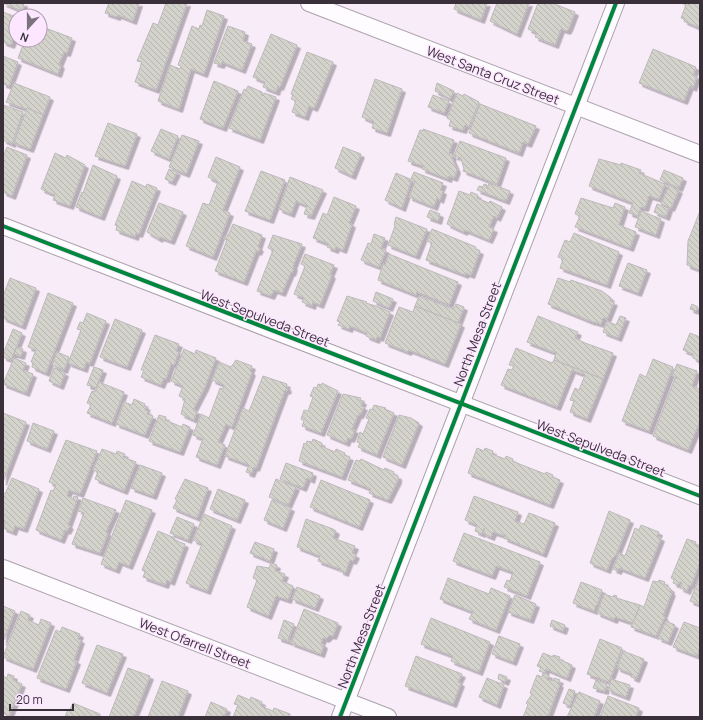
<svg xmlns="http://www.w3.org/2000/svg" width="703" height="720" font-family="Manrope,sans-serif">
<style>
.building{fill:url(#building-back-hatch);stroke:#bcb9ba;filter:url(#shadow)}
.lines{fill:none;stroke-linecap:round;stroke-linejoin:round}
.street-casing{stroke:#aaa1ab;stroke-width:18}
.street{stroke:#fefcfe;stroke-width:16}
.cycleway-casing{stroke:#fde6ff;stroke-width:6}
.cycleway{stroke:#00873e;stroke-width:4}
.labels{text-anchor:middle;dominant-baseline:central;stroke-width:3;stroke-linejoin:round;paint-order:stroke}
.street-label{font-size:13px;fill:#39303a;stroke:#fde6ff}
</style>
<defs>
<pattern id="building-back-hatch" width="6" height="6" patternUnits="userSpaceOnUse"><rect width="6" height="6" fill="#d3d3cb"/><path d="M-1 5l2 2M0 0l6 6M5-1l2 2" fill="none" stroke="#b6b5af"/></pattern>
<filter id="shadow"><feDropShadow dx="3.5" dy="3.5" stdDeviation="0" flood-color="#0004"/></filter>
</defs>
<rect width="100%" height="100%" fill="#f8ecf9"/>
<g class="building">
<polygon points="3,3 24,3 22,11"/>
<polygon points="109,3 139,3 133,21 118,15 117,17 105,13"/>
<polygon points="166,3 187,3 156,90 135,82 142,62 137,61 153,23 158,25"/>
<polygon points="456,3 487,3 481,20 454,9"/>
<polygon points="497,3 529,3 517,34 490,21"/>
<polygon points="538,3 552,3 575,12 569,28 567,31 561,29 555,45 535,37 537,33 528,29"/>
<polygon points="681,3 700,3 700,28 684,21 684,19 681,18 686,5"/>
<polygon points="207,10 224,16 204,74 191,69 179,109 158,101 170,65 180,69 181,66 178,65 192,26 199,29 200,25 202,26"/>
<polygon points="3,12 16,17 16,33 11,45 3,42"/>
<polygon points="40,26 72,38 67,53 64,52 59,64 61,65 58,74 18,58 25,40 40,40"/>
<polygon points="228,26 245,32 243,41 252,44 242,70 222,62 221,65 214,63"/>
<polygon points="271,34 297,45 280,87 278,86 276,92 263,87 265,82 253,77"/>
<polygon points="653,49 696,67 693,75 697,76 693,88 690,86 684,101 639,83"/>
<polygon points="307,52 333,62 316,104 314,108 309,106 305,117 292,112 296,101 291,99 293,95 291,94"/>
<polygon points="3,56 18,62 9,86 3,84"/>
<polygon points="375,79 402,89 387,133 372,128 374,122 362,117"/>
<polygon points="214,81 238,91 223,128 200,119"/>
<polygon points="14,83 50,97 43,115 6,102"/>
<polygon points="437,83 454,91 450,99 435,91"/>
<polygon points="248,86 262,92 262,96 264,93 276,97 260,140 229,128 244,89 246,90"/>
<polygon points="457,93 463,96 464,94 479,102 469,127 465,125 463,130 449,126 451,120 447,118"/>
<polygon points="433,95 449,101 444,113 428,107"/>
<polygon points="480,104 536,126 528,144 523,142 519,153 469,133"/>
<polygon points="3,105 23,112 12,144 3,140"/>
<polygon points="27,108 43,115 30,149 14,143"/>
<polygon points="108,123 137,134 125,166 95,156"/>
<polygon points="161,129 178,136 169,159 151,151"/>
<polygon points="423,129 454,140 449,153 453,155 452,158 457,170 454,178 449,176 448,179 422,169 423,166 408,161 420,130 423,131"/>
<polygon points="182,135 199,141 186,174 169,167"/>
<polygon points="460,141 506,158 497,184 463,171 464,169 461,158 454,156"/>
<polygon points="7,147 27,155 12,196 3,192 3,157"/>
<polygon points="343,147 361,154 352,176 335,168"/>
<polygon points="55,153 66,158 67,155 85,165 70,206 53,200 55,195 41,189"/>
<polygon points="216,157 240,167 223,210 230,213 213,257 186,246 203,203 209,205 218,182 208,177"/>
<polygon points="599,159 621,165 621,163 641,170 639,173 665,184 659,199 649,196 645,208 641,207 638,216 629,213 633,203 589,186"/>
<polygon points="93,165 117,176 101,217 76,207 82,192 83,193"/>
<polygon points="169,169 177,172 172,182 165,179"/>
<polygon points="664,170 683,178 679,188 660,180"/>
<polygon points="261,171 285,180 270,220 245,211"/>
<polygon points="414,172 443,183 440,190 443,191 440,200 437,198 434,207 409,197 415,182 410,181"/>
<polygon points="396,173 410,179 409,182 411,182 402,208 385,200"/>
<polygon points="290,177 323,190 311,216 304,214 307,206 296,201 291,214 279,209"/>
<polygon points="132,181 146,187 147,184 157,188 139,234 136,233 135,237 116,230 117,226 115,225"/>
<polygon points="489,183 510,191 506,201 477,190 479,186 483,187 484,184 487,185 487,189"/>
<polygon points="669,185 679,190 671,208 661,204"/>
<polygon points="459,191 470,195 471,192 478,195 477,198 489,203 490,201 502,207 497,218 494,216 489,227 494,229 489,240 465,230 464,232 447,224"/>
<polygon points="334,197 356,206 349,223 352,224 343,250 336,247 335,250 327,247 329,244 313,238 323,213 327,215"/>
<polygon points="581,198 613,208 615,203 625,207 619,225 636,232 630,248 575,227 580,216 575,214"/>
<polygon points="159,203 183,212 171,241 160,237 159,239 147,232"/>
<polygon points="657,204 669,208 666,217 654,212"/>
<polygon points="430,210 440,214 438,221 427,217"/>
<polygon points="641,211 661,219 656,235 635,227"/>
<polygon points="700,211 700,270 687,265 688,241"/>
<polygon points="396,217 427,229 416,256 388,245 395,226 394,225"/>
<polygon points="233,224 262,235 258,247 260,248 258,252 256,251 244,282 215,271 227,240 224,239 226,235 228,236"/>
<polygon points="432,229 476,247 475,249 480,251 471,275 466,273 465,275 426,260 432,243 427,241"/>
<polygon points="574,233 619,252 607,285 560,268 563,259 558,257 565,240 570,242"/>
<polygon points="374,234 385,238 381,248 386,250 379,267 361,260 368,243 371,244"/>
<polygon points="273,235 302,244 293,266 294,267 292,273 291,272 282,293 274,290 271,296 257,291 273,250 268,248"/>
<polygon points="305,254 334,265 330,274 332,275 320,305 313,302 312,306 302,302 304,298 294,294 305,266 301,264"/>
<polygon points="389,254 458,282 449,305 417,292 416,295 378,280 383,264 385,265"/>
<polygon points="628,263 647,270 638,293 619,286"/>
<polygon points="10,278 36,288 22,326 3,318 3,296"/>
<polygon points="558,278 570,282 571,280 602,291 611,298 610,301 614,302 607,319 603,318 601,324 590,321 548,304"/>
<polygon points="376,292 393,299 389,308 373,301"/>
<polygon points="48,293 73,303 46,373 32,367 33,362 31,362 36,350 28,347"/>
<polygon points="347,296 367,302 366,303 379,307 390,312 380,338 377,337 376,340 366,336 367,333 350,326 349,329 338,325 340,322 337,321"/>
<polygon points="419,296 454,309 456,304 464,307 458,323 415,306"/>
<polygon points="692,304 698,307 696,311 690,309"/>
<polygon points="415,306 461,324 445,364 409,350 408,352 385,343 399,307 413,312"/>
<polygon points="87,313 106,321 90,363 86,362 84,369 68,363 81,330 77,329 80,322 83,323"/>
<polygon points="538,316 578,332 575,338 585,343 613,353 603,379 554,360 556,353 527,342"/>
<polygon points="620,316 626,318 618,338 603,332 607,321 616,325"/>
<polygon points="115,319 142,330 127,367 100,357"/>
<polygon points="13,329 22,333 11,360 3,357 3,354"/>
<polygon points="690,333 700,337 700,361 693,358 693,354 683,350"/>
<polygon points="155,335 179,344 176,351 179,352 174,365 171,364 166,379 164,378 161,385 141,377 144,370 141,370"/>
<polygon points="17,347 23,349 21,356 14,354"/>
<polygon points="516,348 552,363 554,360 603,379 587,419 570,412 574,401 570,400 575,388 579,390 585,375 572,370 557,407 501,385 508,369 512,370 514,366 509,365"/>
<polygon points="184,349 195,354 196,350 216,358 205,387 193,410 197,411 194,420 181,414 185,399 179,396 183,386 171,381"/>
<polygon points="57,352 69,357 64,370 52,365"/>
<polygon points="14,358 26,363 23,370 33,374 26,393 3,384"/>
<polygon points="653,359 673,367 649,431 622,421 640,374 646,377"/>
<polygon points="236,360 252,366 250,371 252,372 232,427 226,424 218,442 225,445 217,465 196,457 203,439 193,435 201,414 209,418 220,388 223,389 224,385 212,380 219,362 231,367"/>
<polygon points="677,364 697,371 692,386 700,389 700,421 688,450 653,436 675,378 678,378 672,376"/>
<polygon points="94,367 103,370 96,388 87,385"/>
<polygon points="54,368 65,373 60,386 49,381"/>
<polygon points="263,376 287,384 286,387 288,388 287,391 285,390 256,468 254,467 251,474 246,472 249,465 225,456 243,408 249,411"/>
<polygon points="99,382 124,392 112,423 87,413 91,405 87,403 92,391 95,392"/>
<polygon points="322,383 338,391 321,433 302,426 304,421 301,419 304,410 308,411 313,397 310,396 314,387 317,388 318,384 322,385"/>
<polygon points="343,394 361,398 360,400 363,401 361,406 364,407 360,415 358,415 352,429 355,430 351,439 348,438 346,443 327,435"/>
<polygon points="134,399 145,404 144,406 147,407 145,410 148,411 147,414 153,416 145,435 116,424 124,402 132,405"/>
<polygon points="374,405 386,408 385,409 394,413 377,455 358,447 360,443 357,442 360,432 363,434 369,419 366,418 370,409 372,410"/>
<polygon points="3,413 26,422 3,482"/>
<polygon points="159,415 166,417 165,420 182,427 183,424 190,427 180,452 149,441"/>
<polygon points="399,415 411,418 419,423 402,465 383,457"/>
<polygon points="33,423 54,431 47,449 27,441"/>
<polygon points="313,439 322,443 321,446 335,452 336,449 345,453 344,455 350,457 342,477 299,461 304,443 306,444 307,441 312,442"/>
<polygon points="66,440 97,451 80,494 69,490 67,496 73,499 74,496 78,497 68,525 70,526 67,531 65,530 61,540 36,530 51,490 53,491 56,485 49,482"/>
<polygon points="477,448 484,451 485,448 493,451 492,454 505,459 506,456 513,459 512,461 545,474 546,472 553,475 552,477 560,480 550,505 468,473"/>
<polygon points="102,449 116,454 117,451 125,454 123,457 136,462 124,491 95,479 98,472 93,470"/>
<polygon points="361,459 384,470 385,468 394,472 393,474 398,476 398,480 388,500 369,493 371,489 348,480 356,460 360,461"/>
<polygon points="286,463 313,473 311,480 307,478 303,488 280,479"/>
<polygon points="140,465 162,473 153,496 131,488"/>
<polygon points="12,478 39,489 24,529 15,526 13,532 3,528 5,522 3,521 3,493 5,494"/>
<polygon points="185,479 208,488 197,518 173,508 177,500 175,499"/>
<polygon points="276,479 296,487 288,505 269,497"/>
<polygon points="321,480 370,500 359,527 310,507"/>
<polygon points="218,489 245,500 237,520 210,509"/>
<polygon points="474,496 518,512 515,521 524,524 529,513 555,523 543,554 504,538 505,536 493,532 491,537 484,534 484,528 482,534 475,531 477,525 465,520"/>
<polygon points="83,498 116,510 106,532 108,533 100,553 72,544 84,513 78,511"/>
<polygon points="126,500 152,510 129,566 119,562 116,570 101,564"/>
<polygon points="272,500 291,508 283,528 264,520"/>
<polygon points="609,511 630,520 616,555 611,560 607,570 590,563"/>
<polygon points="204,514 232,526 207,591 186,583 202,544 193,540"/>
<polygon points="177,517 194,524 188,540 170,533"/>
<polygon points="306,519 333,529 336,531 333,538 355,546 352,553 356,555 353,561 350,560 345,573 340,571 340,569 318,561 320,556 297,547"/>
<polygon points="641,525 659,532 657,536 661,538 645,578 619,568 618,571 613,569 619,553 625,556 635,528 639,530"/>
<polygon points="158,531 175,538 174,540 185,544 171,582 167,580 165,585 143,577 145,572 142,570"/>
<polygon points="464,533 540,562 527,596 504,587 507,580 510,581 513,572 496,566 492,576 453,561"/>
<polygon points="687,539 696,542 695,545 700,547 700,562 691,586 689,585 687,591 680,588 682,583 680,582 678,585 673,583 674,580 671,578"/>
<polygon points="255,542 274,549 270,561 250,553"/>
<polygon points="271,563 277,565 275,571 285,574 282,581 293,586 288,600 276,596 268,616 247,607 257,580 253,578 257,566 269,568"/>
<polygon points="700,575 700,605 690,601"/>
<polygon points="448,578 489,594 491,588 510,596 496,630 469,619 473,612 440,599"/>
<polygon points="659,580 665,582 664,584 671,589 670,592 672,592 663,616 665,617 656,636 631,627 640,605 644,607 653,581 658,582"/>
<polygon points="581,582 602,590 597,606 596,605 594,611 573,603"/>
<polygon points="297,587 320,596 315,608 292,599"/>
<polygon points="604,594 613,597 614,595 617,596 616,598 640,605 633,623 615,617 614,620 597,613"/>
<polygon points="515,595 536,604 530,620 508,612"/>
<polygon points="3,606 15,611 3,642"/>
<polygon points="304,609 338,623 333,636 330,635 326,639 323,638 321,643 324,645 321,654 291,643"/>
<polygon points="21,611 30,615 28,620 39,625 41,619 51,623 33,669 3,657"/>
<polygon points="431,618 490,642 479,672 451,661 453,656 421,644"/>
<polygon points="284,620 294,624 288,640 290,640 290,642 278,638"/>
<polygon points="552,620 565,625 563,631 550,626"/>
<polygon points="666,621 675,625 668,642 658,638"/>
<polygon points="684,622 700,628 700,647 697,656 673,647"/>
<polygon points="62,627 80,634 78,639 81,640 74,660 77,661 66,689 37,678 56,630 60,632"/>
<polygon points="499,636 520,644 513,662 492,654"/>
<polygon points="600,639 622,648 609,682 587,674"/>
<polygon points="97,645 123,654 107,693 82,683"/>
<polygon points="623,651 644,659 636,679 631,677 632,674 617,668"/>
<polygon points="543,653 553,657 553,655 560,657 559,659 572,665 567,678 546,669 545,673 539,671 541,668 537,666"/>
<polygon points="416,656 462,674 458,682 461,683 453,704 405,686"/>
<polygon points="128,668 150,676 134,716 137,717 109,717"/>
<polygon points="543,673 549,675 547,679 553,681 554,678 560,680 558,683 560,684 548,716 550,717 523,717 528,705 526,703 532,694 530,693 537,675 542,677"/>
<polygon points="8,674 14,676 13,680 22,684 9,716 3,713 3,676 7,678"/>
<polygon points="499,674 507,677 505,682 498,679"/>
<polygon points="487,678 504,685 497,705 479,697"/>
<polygon points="611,679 630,685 626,697 608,690"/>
<polygon points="596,680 607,684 605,691 593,688"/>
<polygon points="162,681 188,691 178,717 148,717"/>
<polygon points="569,689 575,691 570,706 563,703"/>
<polygon points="579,692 600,701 594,717 567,717"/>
<polygon points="238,695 250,700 251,697 262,702 261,706 273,711 274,708 290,714 289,717 233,717 238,705 234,704"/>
<polygon points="608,696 639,708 636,717 600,717"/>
<polygon points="211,702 227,709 224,717 205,717"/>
<polygon points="73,703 100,714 99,717 65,717 68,709 70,710"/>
</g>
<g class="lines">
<g class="street-casing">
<g id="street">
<polyline points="309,3 700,154"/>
<polyline points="3,226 700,496"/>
<polyline points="3,568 388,717"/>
<polyline points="340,717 616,3"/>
</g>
</g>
<use href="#street" class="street"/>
<g class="cycleway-casing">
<g id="cycleway">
<polyline points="3,226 700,496"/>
<polyline points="340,717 616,3"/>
</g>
</g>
<use href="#cycleway" class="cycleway"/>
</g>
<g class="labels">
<g class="street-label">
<text transform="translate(493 75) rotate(21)">West Santa Cruz Street</text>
<text transform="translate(265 318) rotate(21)">West Sepulveda Street</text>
<text transform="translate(477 334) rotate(-69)">North Mesa Street</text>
<text transform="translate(601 448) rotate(21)">West Sepulveda Street</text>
<text transform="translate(361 636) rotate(-69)">North Mesa Street</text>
<text transform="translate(195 643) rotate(21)">West Ofarrell Street</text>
</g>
</g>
<rect width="703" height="720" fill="none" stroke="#39303a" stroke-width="8"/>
<g transform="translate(28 28) rotate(201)"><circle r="19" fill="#fde6ff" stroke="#af9db0"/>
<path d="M0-3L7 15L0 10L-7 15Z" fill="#7c727d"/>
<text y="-6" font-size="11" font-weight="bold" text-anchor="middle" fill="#39303a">N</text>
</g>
<path d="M10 704v6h63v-6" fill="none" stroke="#39303a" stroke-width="2"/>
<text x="16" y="704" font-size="12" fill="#39303a" stroke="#fde6ff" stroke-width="3" paint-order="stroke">20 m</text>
</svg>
